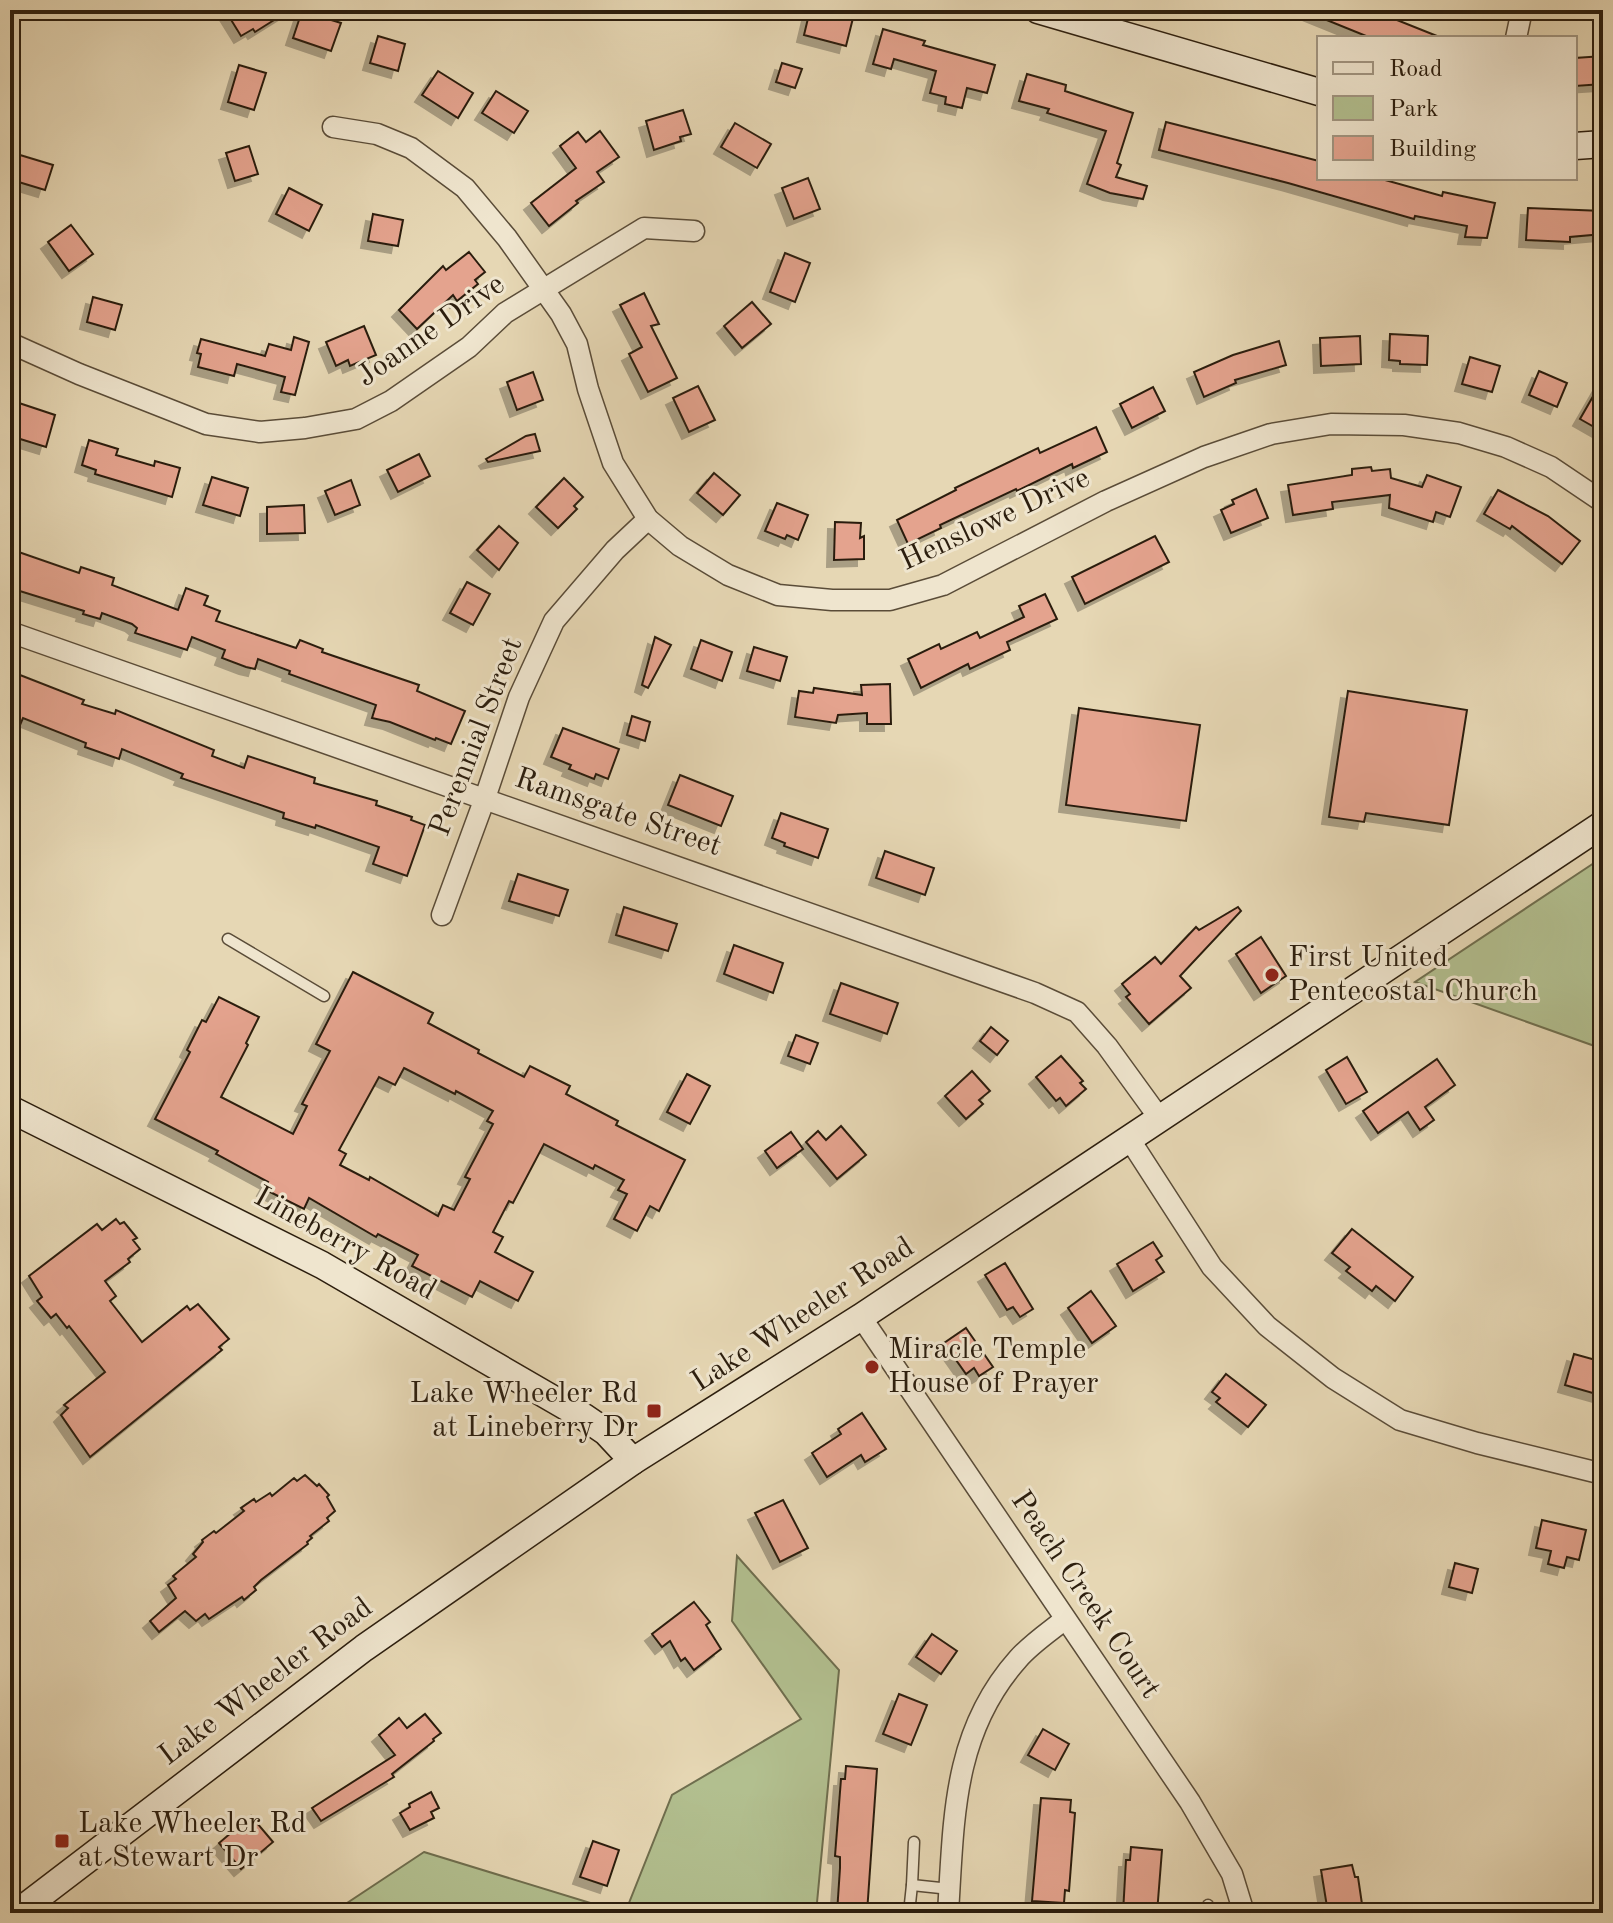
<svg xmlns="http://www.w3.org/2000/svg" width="1613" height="1923" font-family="'Old Standard TT',serif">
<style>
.green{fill:#b2bf8f;stroke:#6f6e4e;stroke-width:2}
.building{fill:#e4a38e;stroke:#2c1e0e;stroke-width:2;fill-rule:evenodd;filter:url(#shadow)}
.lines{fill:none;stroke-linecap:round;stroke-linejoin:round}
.lane-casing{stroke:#5a4c38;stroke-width:13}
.street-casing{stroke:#5a4c38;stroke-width:23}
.secondary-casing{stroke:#2c1e0e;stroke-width:29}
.lane{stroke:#efe5ce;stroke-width:10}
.street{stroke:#efe5ce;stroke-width:20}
.secondary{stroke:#efe5ce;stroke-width:26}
.poi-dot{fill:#8f2418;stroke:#efe5ce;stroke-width:3}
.labels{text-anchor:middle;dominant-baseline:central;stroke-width:6;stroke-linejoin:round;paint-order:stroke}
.street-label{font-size:30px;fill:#2c1e0e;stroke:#efe5ce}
.poi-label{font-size:30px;fill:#2c1e0e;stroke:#efe5ce;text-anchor:start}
</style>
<defs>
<filter id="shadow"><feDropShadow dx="-7" dy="7" stdDeviation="0" flood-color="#0004"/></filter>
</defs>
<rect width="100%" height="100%" fill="#e6d7b4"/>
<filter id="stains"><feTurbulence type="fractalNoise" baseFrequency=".0025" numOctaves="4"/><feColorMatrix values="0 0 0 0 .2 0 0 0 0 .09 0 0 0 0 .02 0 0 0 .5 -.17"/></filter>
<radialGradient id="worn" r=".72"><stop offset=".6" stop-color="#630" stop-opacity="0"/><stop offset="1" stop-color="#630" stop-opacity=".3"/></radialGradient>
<g class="green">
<polygon points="1603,857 1603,1049 1415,982"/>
<polygon points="737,1556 839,1670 816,1913 625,1913 672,1795 801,1719 732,1621"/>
<polygon points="424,1852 623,1913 332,1913"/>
</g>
<g class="building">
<polygon points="225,10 290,10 255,32 253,29 241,36"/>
<polygon points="810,10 853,18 846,46 804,35"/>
<polygon points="1302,10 1372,10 1442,38 1371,38"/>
<polygon points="302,11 341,23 331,51 293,38"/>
<polygon points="883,29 925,41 923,45 995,65 987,93 967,88 962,108 945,104 946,97 930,93 936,71 894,59 891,69 873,64"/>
<polygon points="378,36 405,44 398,71 370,63"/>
<polygon points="1603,56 1603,84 1575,86 1575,58"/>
<polygon points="782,63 802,69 795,88 776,82"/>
<polygon points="239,65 266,73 254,110 228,102"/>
<polygon points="438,71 473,93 458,118 422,95"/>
<polygon points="1027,74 1066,85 1065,91 1133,113 1117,163 1121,165 1116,177 1147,186 1143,199 1110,193 1087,184 1106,131 1047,113 1049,109 1019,101"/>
<polygon points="496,91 528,111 514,133 482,113"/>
<polygon points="683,110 691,134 680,137 681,141 654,150 646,121"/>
<polygon points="1166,122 1319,161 1319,178 1378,178 1442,196 1443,192 1495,203 1487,238 1465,237 1467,226 1415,216 1414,219 1288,183 1159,150"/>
<polygon points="735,123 771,144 757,168 721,147"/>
<polygon points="600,131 619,157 597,172 604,182 576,201 578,203 549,226 531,203 576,168 560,146 578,132 586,142"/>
<polygon points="249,146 258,174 235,181 226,153"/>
<polygon points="20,155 53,165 45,190 12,180"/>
<polygon points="808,178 820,209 794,219 782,188"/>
<polygon points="289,188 322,205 309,231 276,214"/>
<polygon points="1528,208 1603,211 1603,234 1570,237 1570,242 1526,240"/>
<polygon points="373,214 403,220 398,246 368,241"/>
<polygon points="71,225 93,254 69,271 48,242"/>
<polygon points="469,252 485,272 475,280 478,284 457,301 453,295 417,329 399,310 443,266 446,270"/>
<polygon points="785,253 810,263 795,302 770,292"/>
<polygon points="644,293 659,324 651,326 677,378 648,392 629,354 642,347 620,305"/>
<polygon points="93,297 122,305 115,330 87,322"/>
<polygon points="752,302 771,324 742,348 724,326"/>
<polygon points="364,326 376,355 350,366 348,360 336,366 326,342"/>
<polygon points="1390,334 1428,336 1427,365 1400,364 1400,361 1389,360"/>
<polygon points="1360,336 1361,364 1321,366 1320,338"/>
<polygon points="294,337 309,342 295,395 281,392 285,377 237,364 234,376 198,367 201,354 197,353 201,339 265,356 269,344 291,350"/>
<polygon points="1279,341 1286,365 1235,380 1236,383 1204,397 1194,372 1233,355"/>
<polygon points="1470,357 1500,366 1492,392 1462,384"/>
<polygon points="1539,371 1567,383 1557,407 1529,395"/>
<polygon points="533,372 543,400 517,410 507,382"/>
<polygon points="1603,379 1603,432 1580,419"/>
<polygon points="698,386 715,420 689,432 673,398"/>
<polygon points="1153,387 1165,411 1132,428 1120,404"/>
<polygon points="16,402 55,415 46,447 17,438 18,433 10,431"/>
<polygon points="1096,427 1107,452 1073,468 1072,464 1017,491 1016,489 940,525 941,528 908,544 897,520 956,490 955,488 1038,448 1040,453"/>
<polygon points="535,434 540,451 488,462 486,459 526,436"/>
<polygon points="89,440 118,449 116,455 154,466 155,461 180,468 172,497 95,474 96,470 82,465"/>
<polygon points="419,454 430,476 398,492 387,470"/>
<polygon points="1371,467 1372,471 1390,469 1391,478 1422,487 1427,475 1461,487 1450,517 1436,512 1433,522 1389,508 1390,495 1332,502 1333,509 1293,515 1288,485 1352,475 1352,469"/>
<polygon points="714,473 740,495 723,515 697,493"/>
<polygon points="212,477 248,488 240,516 203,505"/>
<polygon points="564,478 583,497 574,506 577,509 558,528 536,507"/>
<polygon points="351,480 360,505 335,515 325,491"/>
<polygon points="1256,489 1268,518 1231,533 1221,510 1234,504 1232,500"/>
<polygon points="1498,490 1548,516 1580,541 1562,564 1512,526 1510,529 1484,514"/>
<polygon points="777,503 808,515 798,540 787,535 785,539 765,531"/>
<polygon points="304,505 305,533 267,534 267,507"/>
<polygon points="835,522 861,523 860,538 864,536 864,559 834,560"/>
<polygon points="499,526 518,543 499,570 477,550"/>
<polygon points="1155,536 1169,562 1085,604 1072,577"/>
<polygon points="10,549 79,573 81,567 114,578 112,585 178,610 186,588 208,596 204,605 220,611 216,621 296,648 300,640 323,649 322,652 419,685 417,691 465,711 451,744 436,738 435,740 390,722 372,718 376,705 289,674 290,671 258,659 255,669 246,667 222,658 225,650 192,637 187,650 135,633 137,628 132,624 102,613 100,619 83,614 84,611 10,588"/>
<polygon points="467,582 490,594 473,625 450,613"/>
<polygon points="1045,594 1057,619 1007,642 1010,650 970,669 968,664 921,688 908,659 939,644 941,649 977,632 980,638 1024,617 1019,606"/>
<polygon points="655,637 671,645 648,688 642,685"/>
<polygon points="701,640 732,652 722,681 691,669"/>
<polygon points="754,647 787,657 780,681 747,671"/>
<polygon points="20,675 84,700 82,704 115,714 116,710 214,750 212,756 244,768 248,756 315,778 314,783 377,801 376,805 412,817 411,820 425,825 407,876 373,864 379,847 316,825 315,828 283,818 284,813 181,778 183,774 122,749 119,759 85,747 86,743 23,718 10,748 10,687 14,688"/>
<polygon points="890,684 891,724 867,724 867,713 838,715 836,723 795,717 799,691 813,693 814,688 862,695 861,685"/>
<polygon points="1348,691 1467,710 1449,825 1366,813 1364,822 1329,817"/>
<polygon points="1079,708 1200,725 1186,821 1066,805"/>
<polygon points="632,716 650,722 645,741 627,735"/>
<polygon points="563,728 619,749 608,779 596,774 594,779 569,769 571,765 551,757"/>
<polygon points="680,775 733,796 721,826 668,805"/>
<polygon points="781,813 828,829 818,858 784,846 785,843 772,838"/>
<polygon points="885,851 934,868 925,895 876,878"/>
<polygon points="518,874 568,890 559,916 509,901"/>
<polygon points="624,907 677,924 668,951 616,935"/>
<polygon points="1238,907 1241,911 1180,976 1191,988 1149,1024 1126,997 1130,994 1122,984 1155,957 1161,964 1196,927 1199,930"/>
<polygon points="1261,937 1286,976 1261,993 1236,954"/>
<polygon points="734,945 783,963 773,993 724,974"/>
<path d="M353,972l80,41 -5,10 51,27 -1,3 46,24 6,-11 40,20 -4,8 52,27 -2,4 69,35 -26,51 -9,-5 -13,25 -23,-12 13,-25 -9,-4 6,-10 -29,-15 -2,4 -49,-25 -31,59 -4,-2 -16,31 10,5 -8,15 38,20 -15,29 -38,-20 -8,16 -60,-31 6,-11 -40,-21 -2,3 -67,-39 -5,11 -40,-20 4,-7 -52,-28 2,-3 -63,-32 35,-67 -3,-2 15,-30 4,2 13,-25 40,20 -13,26 2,2 -27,52 72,37 14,-28 -5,-2 28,-53 -14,-7zM404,1068l51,26 1,-3 37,20 -6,10 6,3 -28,53 5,2 -16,31 -11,-5 -5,11 -68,-39 -1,3 -29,-15 6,-11 -7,-4 40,-73 16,8z"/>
<polygon points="841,983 898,1003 887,1034 830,1014"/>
<polygon points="991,1027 1008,1041 997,1055 980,1041"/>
<polygon points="796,1035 818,1043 810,1064 788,1056"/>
<polygon points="1061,1056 1083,1081 1080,1083 1086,1089 1066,1106 1060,1098 1056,1101 1036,1077"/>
<polygon points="1347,1057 1367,1092 1346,1104 1326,1070"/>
<polygon points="1437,1059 1455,1085 1425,1107 1434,1120 1420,1130 1408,1112 1378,1133 1363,1111"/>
<polygon points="972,1071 990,1091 979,1100 983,1104 966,1119 945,1096"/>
<polygon points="687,1074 710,1086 690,1124 667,1112"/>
<polygon points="841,1126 866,1155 837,1179 806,1142 818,1131 826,1140"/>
<polygon points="791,1132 803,1149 777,1168 765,1151"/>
<polygon points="116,1219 120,1224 124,1222 137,1238 133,1240 140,1249 128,1259 130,1262 105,1281 116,1296 110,1301 142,1342 187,1306 190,1310 198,1304 229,1339 219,1347 222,1350 90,1457 61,1415 68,1408 64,1405 105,1372 69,1326 67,1328 56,1314 51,1318 37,1301 42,1297 29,1276 97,1224 102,1230"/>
<polygon points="1352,1229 1413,1277 1395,1301 1376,1286 1372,1291 1346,1271 1350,1267 1332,1253"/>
<polygon points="1153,1242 1162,1256 1156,1260 1164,1272 1133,1291 1117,1264"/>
<polygon points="1005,1263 1033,1309 1020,1317 1013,1307 1007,1310 985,1275"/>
<polygon points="1091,1291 1116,1326 1092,1343 1068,1308"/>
<polygon points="966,1328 993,1367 979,1376 974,1368 966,1374 944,1343"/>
<polygon points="1574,1354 1603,1362 1603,1396 1565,1385"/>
<polygon points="1226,1374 1266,1405 1248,1427 1216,1402 1220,1398 1212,1392"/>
<polygon points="862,1413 886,1449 865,1462 861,1455 827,1477 812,1453 841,1434 838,1429"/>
<polygon points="305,1475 317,1486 319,1484 329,1495 327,1497 335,1511 327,1518 329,1521 310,1536 312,1538 307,1542 308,1544 261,1580 254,1587 256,1590 244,1600 242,1597 209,1619 205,1614 196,1621 185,1611 159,1632 150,1621 176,1598 168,1585 176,1579 173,1576 196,1557 193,1554 203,1542 202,1540 214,1531 216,1533 244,1511 241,1508 254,1499 256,1502 270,1493 272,1496 294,1478 297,1481"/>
<polygon points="783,1500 808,1548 780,1562 755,1513"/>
<polygon points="1542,1520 1586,1530 1579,1560 1567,1557 1564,1568 1548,1564 1551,1551 1536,1548"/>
<polygon points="1455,1563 1478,1569 1472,1593 1449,1587"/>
<polygon points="694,1602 710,1622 706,1625 721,1649 694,1670 685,1658 681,1661 670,1641 662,1647 652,1634"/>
<polygon points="932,1634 957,1651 941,1674 916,1657"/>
<polygon points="899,1694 927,1705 911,1745 883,1734"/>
<polygon points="425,1714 441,1733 433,1739 434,1741 392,1774 394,1777 321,1821 312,1808 395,1755 379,1735 399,1718 407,1728"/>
<polygon points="1043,1729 1069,1744 1055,1770 1028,1755"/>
<polygon points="846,1766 877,1769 867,1913 837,1913 840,1868 840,1857 835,1856 841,1779 845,1779"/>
<polygon points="431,1792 439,1808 431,1812 434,1818 410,1830 400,1813 410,1807 409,1804"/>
<polygon points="1041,1798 1071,1800 1070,1812 1075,1813 1069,1891 1065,1890 1064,1903 1032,1901"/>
<polygon points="251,1816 273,1842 241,1869 219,1843"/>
<polygon points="593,1841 619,1850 607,1886 580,1877"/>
<polygon points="1131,1847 1162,1850 1157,1913 1123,1913 1126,1860 1130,1860"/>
<polygon points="1352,1865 1355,1877 1358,1877 1362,1904 1357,1905 1358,1913 1328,1913 1321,1870"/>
</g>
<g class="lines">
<g class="lane-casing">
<g id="lane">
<polyline points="228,939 324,996"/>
<polyline points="914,1842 912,1885 950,1889"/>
<polyline points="1208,1905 1208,1913"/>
<polyline points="1285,1911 1286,1913"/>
<polyline points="909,1913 912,1885"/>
</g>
</g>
<g class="street-casing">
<g id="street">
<polyline points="1516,38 1522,10"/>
<polyline points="333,127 377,134 411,148 465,188 507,238 561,314 577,344 588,389 613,463 648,519 680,546 728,575 778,595 832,600 890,600 943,585 1106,501 1204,457 1271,434 1331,424 1404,425 1459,433 1506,447 1551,467 1603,502"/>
<polyline points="10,343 79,374 206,424 260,432 305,428 356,419 391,401 469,347 505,313 644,228 694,231"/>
<polyline points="10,632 1035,993 1077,1012 1107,1046 1160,1119"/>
<polyline points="442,915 485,798 519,697 554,621 615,550 648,519"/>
<polyline points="1130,1140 1212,1267 1267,1326 1333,1378 1400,1420 1477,1443 1603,1474"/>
<polyline points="861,1317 1190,1802 1232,1874 1244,1913"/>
<path d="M948,1913c6,-93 4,-180 70,-254 13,-15 31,-27 46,-39"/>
</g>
</g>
<g class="secondary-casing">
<g id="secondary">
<polyline points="1038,10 1319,92"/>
<polyline points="1575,146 1603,144"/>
<polyline points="10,1109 322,1265 584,1417 606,1432 633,1461"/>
<polyline points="17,1913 364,1648 633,1461 861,1317 1603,824"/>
</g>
</g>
<use href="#lane" class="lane"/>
<use href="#street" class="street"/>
<use href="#secondary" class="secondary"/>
</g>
<g class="poi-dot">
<circle cx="1272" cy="975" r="8"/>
<circle cx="872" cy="1367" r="8"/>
<rect x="646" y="1403" width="16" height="16" rx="4"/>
<rect x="54" y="1833" width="16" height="16" rx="4"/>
</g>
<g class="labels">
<g class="street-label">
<text transform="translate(431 331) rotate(-35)">Joanne Drive</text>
<text transform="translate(995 520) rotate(-25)">Henslowe Drive</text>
<text transform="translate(477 737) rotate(-69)">Perennial Street</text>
<text transform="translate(618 813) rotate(19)">Ramsgate Street</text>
<text transform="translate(345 1244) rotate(29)">Lineberry Road</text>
<text transform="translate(803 1315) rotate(-33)">Lake Wheeler Road</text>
<text transform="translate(1085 1595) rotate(56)">Peach Creek Court</text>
<text transform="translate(266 1682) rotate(-37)">Lake Wheeler Road</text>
</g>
<g class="poi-label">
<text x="1288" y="958">First United<tspan x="1288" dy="34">Pentecostal Church</tspan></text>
<text x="888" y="1350">Miracle Temple<tspan x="888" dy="34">House of Prayer</tspan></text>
<text x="638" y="1394" text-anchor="end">Lake Wheeler Rd<tspan x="638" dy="34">at Lineberry Dr</tspan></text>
<text x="78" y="1824">Lake Wheeler Rd<tspan x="78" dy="34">at Stewart Dr</tspan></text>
</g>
</g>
<rect width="1613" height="1923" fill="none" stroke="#e6d7b4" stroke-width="40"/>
<rect x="12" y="12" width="1589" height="1899" fill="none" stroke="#2c1e0e" stroke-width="4"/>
<rect x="20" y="20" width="1573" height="1883" fill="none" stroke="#2c1e0e" stroke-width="2"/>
<rect x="1317" y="36" width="260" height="144" fill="#efe5ce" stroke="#a19581" stroke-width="2"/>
<rect x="1333" y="62" width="40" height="12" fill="#efe5ce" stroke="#a19581" stroke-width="2"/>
<text x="1389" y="76" font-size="24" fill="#2c1e0e">Road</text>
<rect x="1333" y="96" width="40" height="24" fill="#b2bf8f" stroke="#a19581" stroke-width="2"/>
<text x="1389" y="116" font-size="24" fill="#2c1e0e">Park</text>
<rect x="1333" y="136" width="40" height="24" fill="#e4a38e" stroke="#a19581" stroke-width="2"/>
<text x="1389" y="156" font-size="24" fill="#2c1e0e">Building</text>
<rect width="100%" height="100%" filter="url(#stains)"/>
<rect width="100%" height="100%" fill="url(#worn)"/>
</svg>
